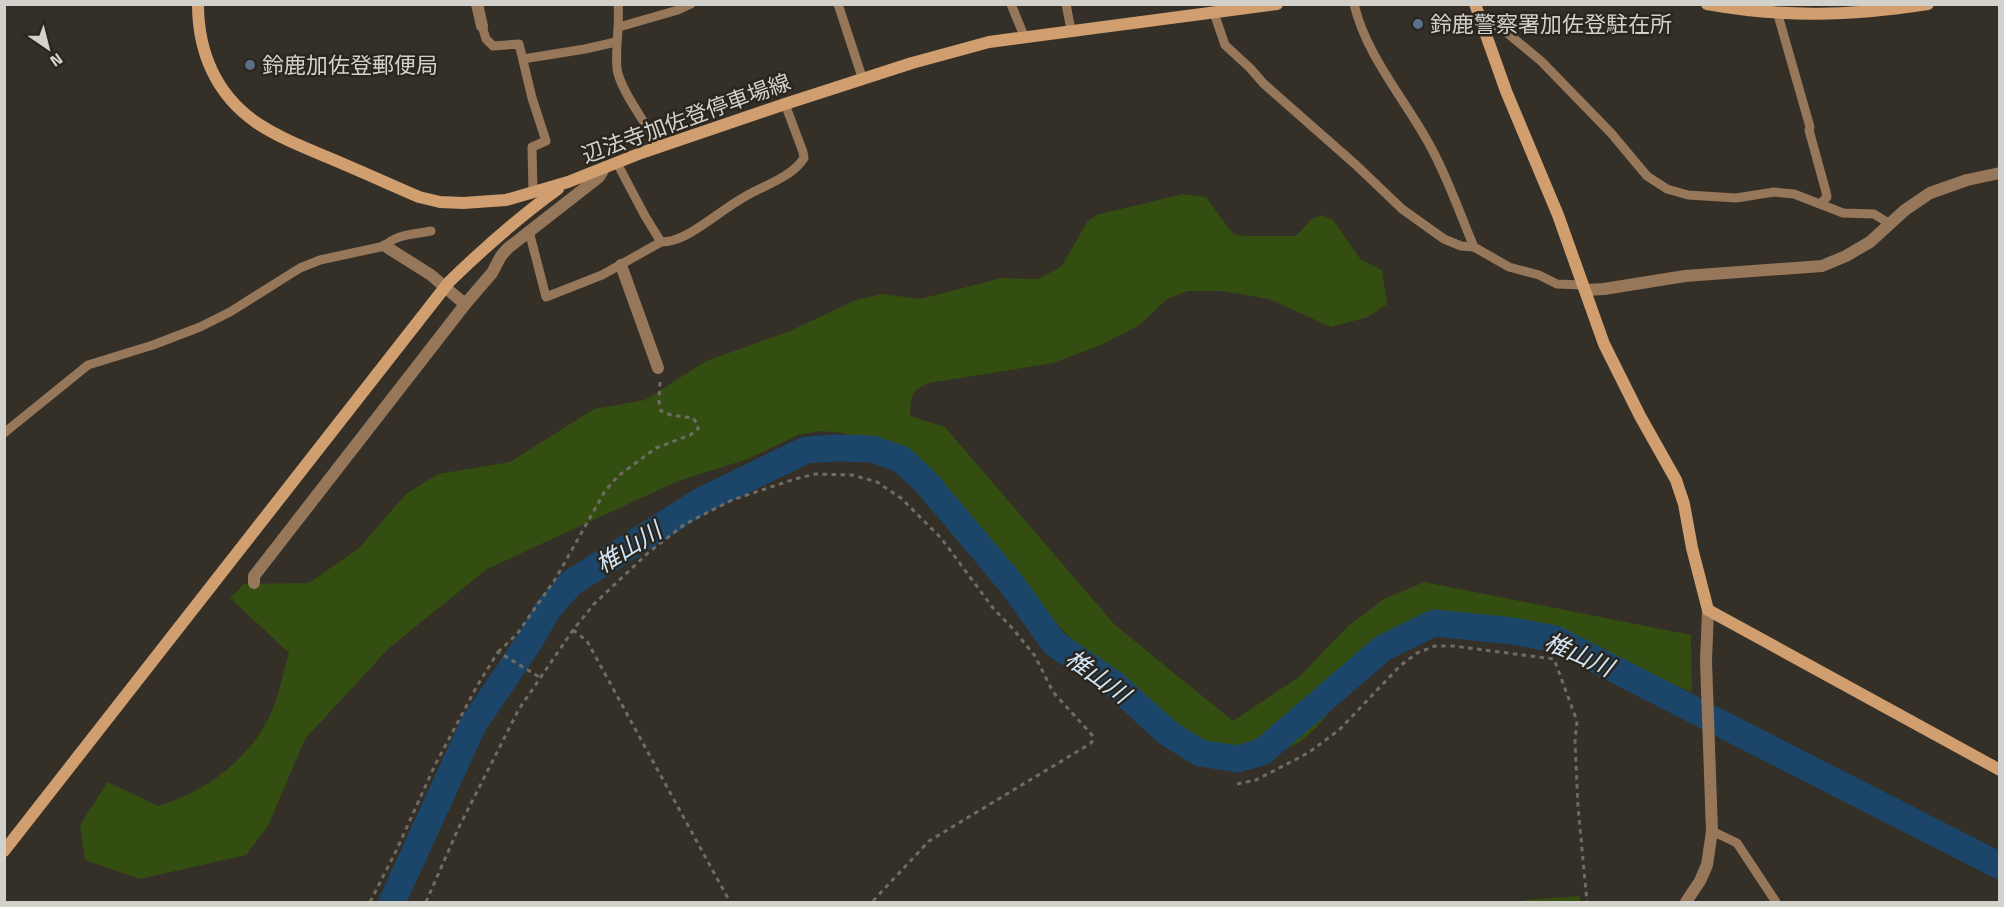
<svg xmlns="http://www.w3.org/2000/svg" width="2004" height="907" font-family="'Titillium Web','Noto Sans JP',sans-serif">
<style>
.green{fill:#344e11}
.lines{fill:none;stroke-linecap:round;stroke-linejoin:round}
.river{stroke:#1b4669;stroke-width:27}
.path{stroke:#706c65;stroke-width:3;stroke-dasharray:4.5 4.5;stroke-linecap:butt}
.lane{stroke:#96775a;stroke-width:9}
.street{stroke:#96775a;stroke-width:12}
.secondary{stroke:#d09e6f;stroke-width:12}
.service-dot{fill:#5c6f8a;stroke:#2a261e;stroke-width:2}
.labels{text-anchor:middle;dominant-baseline:central;stroke-width:5;stroke-linejoin:round;paint-order:stroke}
.poi-label{font-size:22px;fill:#d3d1cb;stroke:#2a261e;text-anchor:start}
.street-label{font-size:22px;fill:#d3d1cb;stroke:#2a261e}
.water-label{font-size:24px;font-style:italic;fill:#d3e6f8;stroke:#2a261e}
</style>
<rect width="100%" height="100%" fill="#342f27"/>
<g class="green">
<path d="M1183,194l23,3 27,37 11,2h52l16,-17 10,-4 11,5 28,40 21,10 5,34 -19,13 -37,10 -62,-28 -47,-8h-34l-21,8 -27,26 -39,20 -48,18 -124,20c-19,8 -18,14 -19,33l35,11 170,198 118,96 66,-44 50,-52 35,-26 40,-17 267,53 1,57 -203,-76 -61,-4 -31,16 -81,100 -16,14 -42,21 -46,-7 -23,-10 -125,-114 -133,-162 -20,-15 -21,-9 -47,-13 -23,-2 -22,4 -50,24 -70,22 -191,88 -99,80 -83,90 -37,87 -22,29 -106,24 -55,-19 -5,-35 28,-43 50,24c46,-13 92,-47 112,-91 9,-18 13,-42 19,-62l-59,-55 14,-14 65,-1 50,-35 47,-54 32,-20 72,-12 84,-53 51,-9 61,-39 84,-30 66,-31 26,-6 38,5 82,-21 37,1 23,-13 25,-44 9,-7z"/>
<polygon points="1580,896 1581,902 1518,902 1526,900"/>
</g>
<g class="lines">
<polyline class="river" points="392,902 473,725 529,642 548,609 571,583 701,501 806,450 836,448 872,449 901,459 925,481 1010,582 1055,644 1114,684 1168,733 1200,753 1237,759 1262,752 1383,648 1434,623 1513,631 1555,639 2000,866"/>
<g class="path">
<polyline points="573,630 587,641 730,902"/>
<polyline points="498,652 517,634 556,578 605,491 618,476 656,448 690,435 698,429 698,425 693,418 671,415 661,411 659,401 660,381"/>
<polyline points="1237,784 1256,780 1308,753 1339,730 1400,666 1417,653 1435,646 1453,646 1554,659 1577,721 1575,742 1578,807 1587,902"/>
<polyline points="370,902 397,849 435,765 477,686 498,652 541,678"/>
<polyline points="426,902 459,827 519,709 573,630 594,604 648,553 685,524 732,500 795,479 816,474 852,475 877,482 901,498 941,538 993,608 1013,629 1035,656 1053,692 1093,736 1092,742 1088,745 929,841 872,902"/>
</g>
<g class="lane">
<path d="M618,4c2,22 -3,43 -1,65 3,21 31,57 42,78"/>
<polyline points="838,4 863,80"/>
<polyline points="1011,4 1024,36"/>
<polyline points="1066,4 1071,30"/>
<path d="M1354,4c12,51 49,93 74,138 19,33 31,70 46,105"/>
<polyline points="1214,13 1225,45 1250,68 1263,83 1356,165 1402,209 1444,239 1461,246 1474,247 1509,267 1539,275 1557,284 1583,285"/>
<polyline points="1778,15 1810,127 1809,130 1826,192 1827,197 1820,204"/>
<polyline points="1482,23 1500,27 1541,61 1611,133 1647,176 1667,189 1688,195 1736,198 1774,192 1794,194 1843,213 1874,214 1890,224"/>
<polyline points="482,26 486,39 493,46 519,44 532,98 546,141 532,147 533,192"/>
<polyline points="619,27 678,10 691,4"/>
<polyline points="523,59 585,49 616,42"/>
<path d="M617,163l28,53 16,26c10,0 18,-3 27,-8 20,-11 38,-27 58,-38 19,-11 46,-19 58,-38l-1,-6 -18,-48"/>
<polyline points="529,231 546,297 602,275 661,242"/>
<path d="M4,433l84,-68 65,-20 47,-18 30,-15 70,-44 20,-8 65,-14c11,-12 31,-12 46,-15"/>
<polyline points="1712,831 1737,843 1776,902"/>
</g>
<g class="street">
<polyline points="477,4 482,26"/>
<polyline points="385,246 431,275 460,300 467,302"/>
<polyline points="621,265 658,368"/>
<polyline points="1585,290 1604,289 1685,276 1822,266 1846,256 1870,242 1905,210 1930,193 1967,180 2000,173"/>
<polyline points="254,583 254,576 467,302 492,273 501,256 508,248 599,177 605,167"/>
<polyline points="1686,902 1700,881 1707,865 1712,831 1706,661 1708,610"/>
</g>
<g class="secondary">
<path d="M198,4c0,48 18,91 59,119 21,14 46,24 70,34 31,13 62,27 92,40l21,5 23,1 43,-3 62,-18 73,-29 144,-49 127,-41 77,-21 288,-38"/>
<polyline points="1475,4 1506,91 1558,215 1604,344 1640,416 1676,480 1684,504 1692,548 1708,610 2000,770"/>
<path d="M1707,4c79,14 142,12 221,0"/>
<path d="M4,851l445,-569c35,-34 70,-65 109,-93"/>
</g>
</g>
<g class="service-dot">
<circle cx="1418" cy="24" r="6"/>
<circle cx="250" cy="65" r="6"/>
</g>
<g class="labels">
<g class="poi-label">
<text x="1430" y="24">鈴鹿警察署加佐登駐在所</text>
<text x="262" y="65">鈴鹿加佐登郵便局</text>
</g>
<g class="street-label">
<text transform="translate(686 118) rotate(-20)">辺法寺加佐登停車場線</text>
</g>
<g class="water-label">
<text transform="translate(628 547) rotate(-32)">椎山川</text>
<text transform="translate(1579 654) rotate(24)">椎山川</text>
<text transform="translate(1098 676) rotate(36)">椎山川</text>
</g>
</g>
<rect width="2004" height="907" fill="none" stroke="#d3d1cb" stroke-width="12"/>
<g transform="translate(48 48) rotate(145)" stroke="#2a261e" stroke-width="4.5" paint-order="stroke">
<path d="M0-4.5L10 22L0 15L-10 22Z" fill="#d3d1cb"/>
<text y="-9" font-size="16" font-weight="bold" text-anchor="middle" fill="#d3d1cb">N</text>
</g>
</svg>
